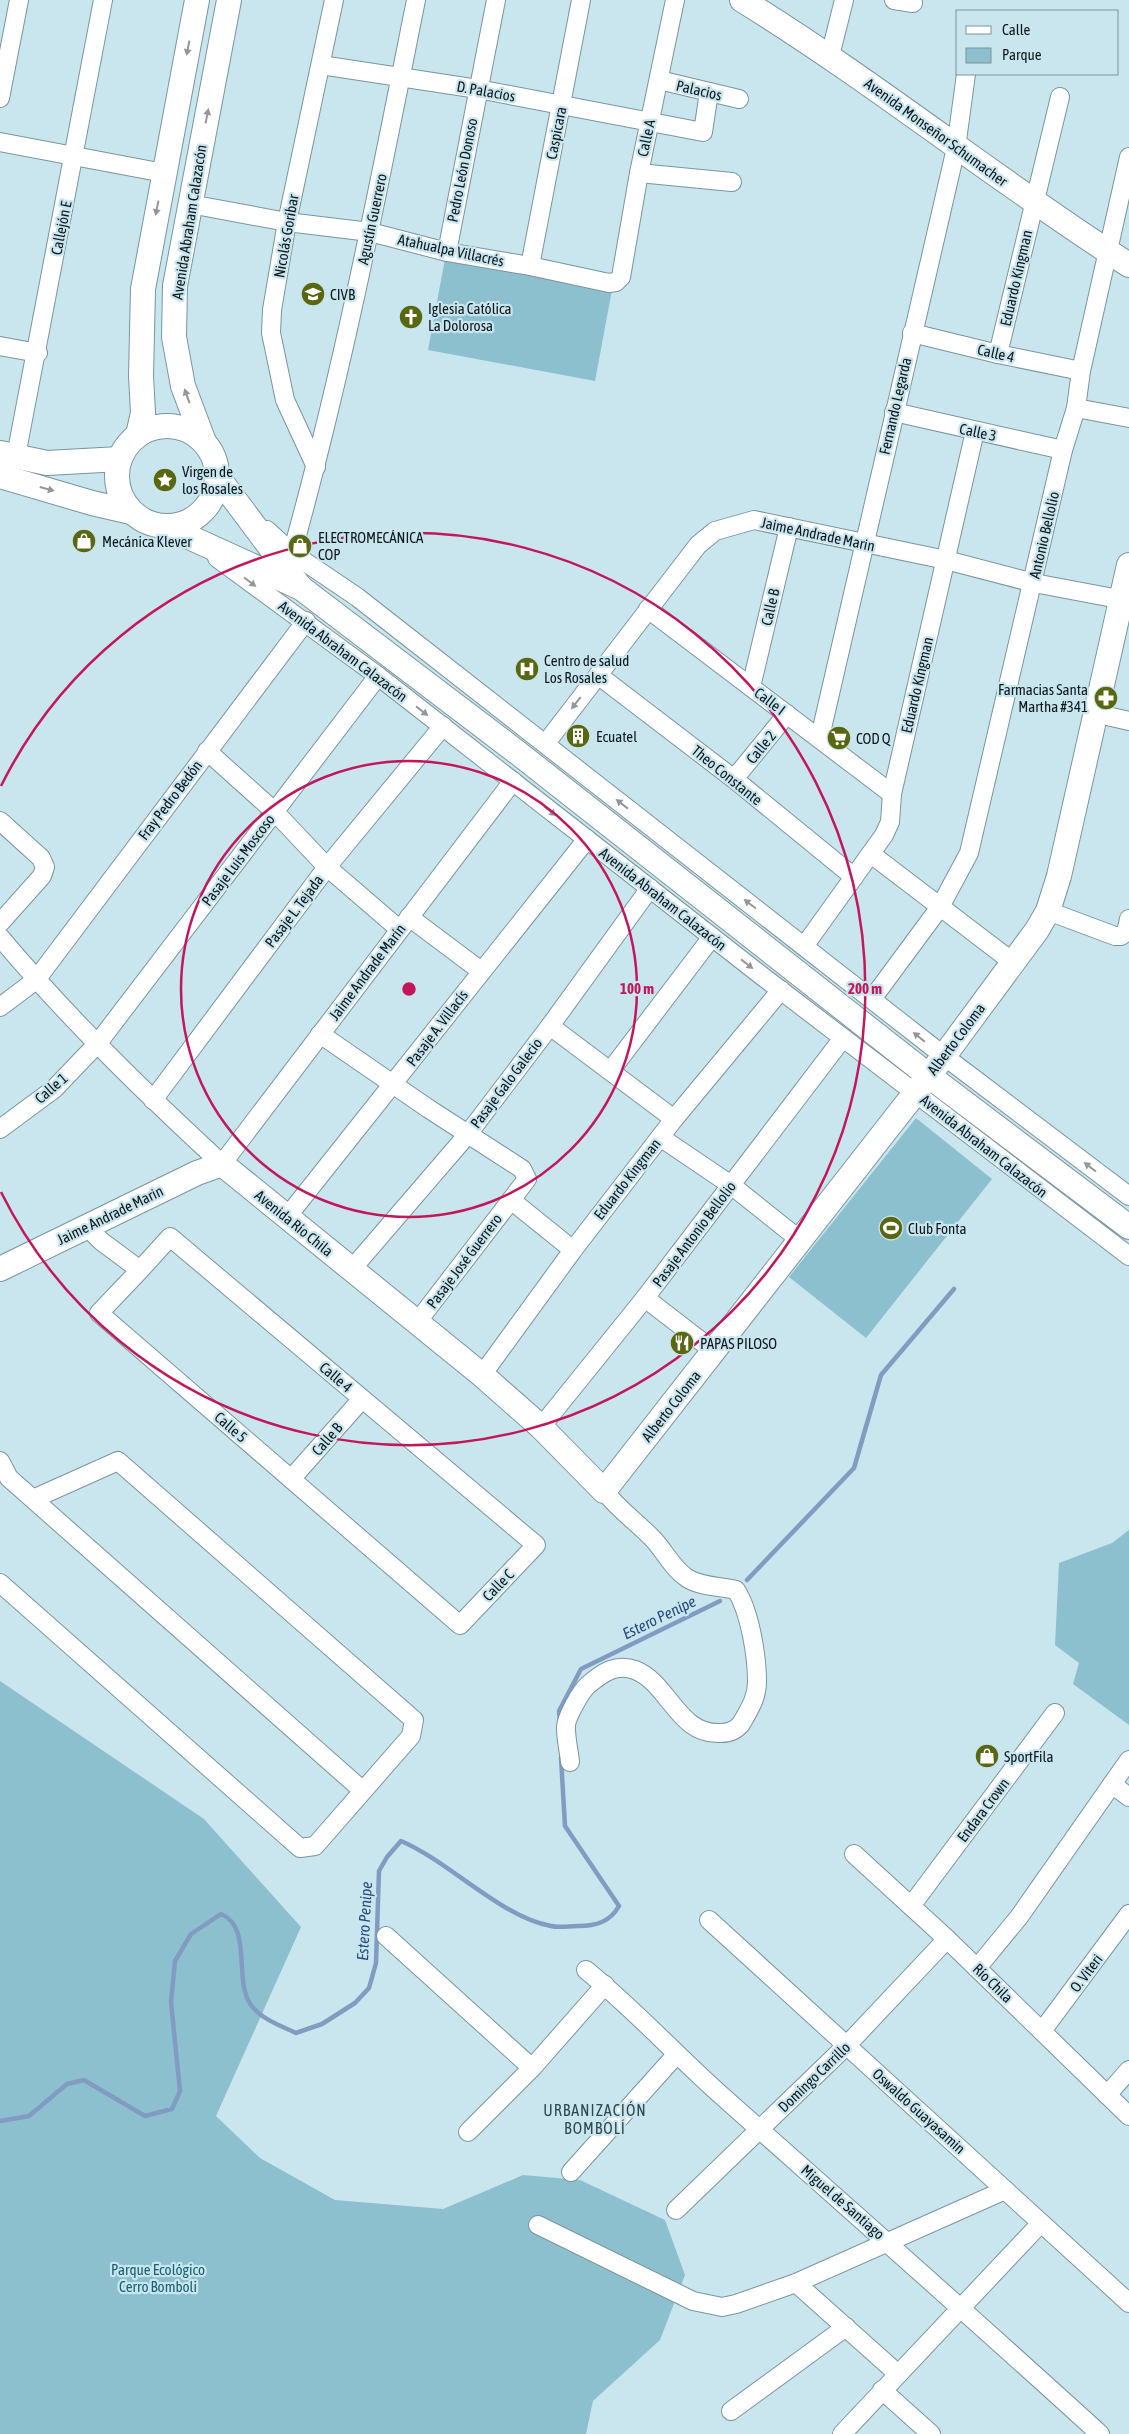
<svg xmlns="http://www.w3.org/2000/svg" width="1129" height="2434" font-family="'Asap Condensed',sans-serif">
<style>
.green{fill:#8cc0cf}
.lines{fill:none;stroke-linecap:round;stroke-linejoin:round}
.stream{stroke:#829cc1;stroke-width:4.5}
.street-casing{stroke:#7a959e;stroke-width:20}
.secondary-casing{stroke:#7a959e;stroke-width:26}
.street{stroke:#fff;stroke-width:18}
.secondary{stroke:#fff;stroke-width:24}
.oneway{fill:#939799}
.ring{fill:none;stroke:#c2185b;stroke-width:2.5}
.labels{text-anchor:middle;dominant-baseline:central;stroke-width:4.5;stroke-linejoin:round;paint-order:stroke}
.street-label{font-size:15px;fill:#0e181c;stroke:#c9e6ef}
.poi-label{font-size:15px;fill:#0e181c;stroke:#c9e6ef;text-anchor:start}
.park-label{font-size:15px;fill:#186172;stroke:#c9e6ef}
.water-label{font-size:16px;font-style:italic;fill:#294b7d;stroke:#c9e6ef}
.neighbourhood-label{font-size:16px;letter-spacing:1px;fill:#304951;stroke:#c9e6ef}
.centre{fill:#c2185b;stroke:#c9e6ef;stroke-width:2.5}
.ring-label{font-size:15px;text-anchor:middle;font-weight:bold;fill:#c2185b;stroke:#c9e6ef;stroke-width:4.5;stroke-linejoin:round;paint-order:stroke}
</style>
<rect width="100%" height="100%" fill="#c9e6ef"/>
<g class="green">
<polygon points="445,259 612,290 595,381 428,350"/>
<polygon points="916,1118 992,1179 866,1338 789,1277"/>
<polygon points="1129,1530 1129,1725 1073,1684 1079,1663 1055,1645 1059,1563 1112,1543"/>
<polygon points="0,1681 204,1819 301,1927 216,2116 260,2158 335,2200 443,2209 523,2175 580,2180 665,2220 685,2275 660,2340 593,2401 586,2434 0,2434"/>
</g>
<g class="lines">
<g class="stream">
<polyline points="747,1580 854,1468 881,1375 954,1289"/>
<polyline points="560,1723 559,1711 581,1669 720,1601"/>
<path d="M0,2121l29,-5 38,-32 17,-4 61,36 27,-7 8,-18 -9,-89 4,-41 16,-27 30,-20c32,13 12,66 30,91 10,14 30,21 45,28l26,-9 33,-21 14,-15 7,-25 3,-92 8,-14 14,-16c49,21 100,76 150,85 8,2 18,0 27,0 18,0 32,-4 41,-20l-54,-80 -4,-68"/>
</g>
<g class="street-casing">
<g id="street">
<polyline points="894,0 913,3"/>
<polyline points="830,56 844,0"/>
<polyline points="321,65 478,89 703,132 709,92"/>
<polyline points="659,80 739,99"/>
<polyline points="0,98 19,0"/>
<polyline points="0,142 164,173"/>
<polyline points="639,173 732,182"/>
<polyline points="190,204 287,222 370,232 447,252 530,266 609,283 616,282 621,277 639,173 675,0"/>
<polyline points="447,252 496,0"/>
<polyline points="530,266 581,0"/>
<polyline points="912,333 998,354 1081,371"/>
<polyline points="0,346 38,353"/>
<polyline points="998,354 1060,97"/>
<polyline points="1076,408 1129,418"/>
<polyline points="894,412 1063,450"/>
<polyline points="16,456 103,0"/>
<polyline points="316,467 285,400 271,333 272,310 287,222 334,0"/>
<polyline points="267,530 292,553 357,597 944,1056 1129,1196"/>
<path d="M292,553c51,-182 87,-368 124,-553"/>
<polyline points="217,558 378,676 762,976 1129,1256"/>
<polyline points="648,609 892,794"/>
<polyline points="598,675 734,779 854,877"/>
<polyline points="751,687 789,527"/>
<polyline points="1094,713 1129,721"/>
<polyline points="820,737 956,148 966,74"/>
<polyline points="546,743 698,545 715,531 754,520 946,560 1034,583 1129,601"/>
<polyline points="207,751 275,812 327,867 399,929"/>
<polyline points="734,779 787,714"/>
<polyline points="0,821 41,858 45,867 42,876 0,923"/>
<polyline points="871,854 1014,963"/>
<polyline points="1048,911 1115,936 1121,936 1126,932 1129,919"/>
<polyline points="409,917 481,971"/>
<path d="M0,937c68,81 144,155 222,227l291,-383"/>
<polyline points="805,945 884,835 890,822 892,794 975,431"/>
<polyline points="872,999 940,907 969,853 1063,450 1076,408 1081,371 1129,157"/>
<polyline points="0,1007 36,980 306,621"/>
<polyline points="550,1026 674,1119"/>
<polyline points="320,1034 429,1109 522,1169 527,1179 511,1200 573,1250"/>
<polyline points="611,1070 712,937"/>
<polyline points="153,1100 327,867 443,726"/>
<polyline points="0,1129 54,1089 98,1043 378,676"/>
<polyline points="660,1137 731,1185 800,1240"/>
<polyline points="287,1217 587,839"/>
<polyline points="87,1227 101,1241 140,1270 99,1313 460,1625 536,1545 170,1237 140,1270"/>
<polyline points="351,1270 468,1134 550,1026 650,888"/>
<polyline points="645,1298 715,1352"/>
<polyline points="418,1321 511,1200"/>
<polyline points="482,1375 573,1250 674,1119 781,990"/>
<polyline points="541,1427 645,1298 843,1038"/>
<polyline points="0,1461 9,1478 362,1790"/>
<polyline points="291,1479 362,1399"/>
<polyline points="0,1583 300,1848 315,1846 411,1736 414,1720 118,1461 33,1499"/>
<path d="M570,1762c-1,-11 -4,-22 -4,-34 -1,-9 15,-37 22,-43 14,-12 28,-22 47,-15 34,13 43,66 86,63 8,0 15,-3 20,-9 8,-14 16,-26 16,-42 0,-26 -7,-70 -21,-92 -16,-4 -35,-3 -49,-12 -14,-9 -22,-26 -33,-38 -16,-17 -35,-30 -50,-49"/>
<polyline points="1112,1784 1129,1797"/>
<polyline points="854,1854 947,1939 1129,2116"/>
<polyline points="911,1906 1055,1713"/>
<polyline points="709,1920 1129,2303"/>
<polyline points="386,1936 532,2068"/>
<polyline points="977,1968 1019,1917 1129,1760"/>
<path d="M586,1970c48,39 90,85 136,126 126,112 253,224 378,338"/>
<polyline points="1042,2031 1129,1914"/>
<polyline points="1107,2095 1129,2070"/>
<polyline points="468,2132 532,2068 605,1985"/>
<polyline points="571,2172 676,2055"/>
<polyline points="676,2210 847,2045 947,1939"/>
<polyline points="538,2225 693,2301 722,2307 736,2304 796,2283 1005,2190"/>
<polyline points="796,2283 898,2374"/>
<polyline points="882,2390 931,2434"/>
<polyline points="731,2411 846,2327"/>
<polyline points="842,2434 1041,2223"/>
</g>
</g>
<g class="secondary-casing">
<g id="secondary">
<path d="M742,0c133,82 255,181 387,265"/>
<circle cx="167" cy="476" r="50"/>
<polyline points="138,435 143,413 141,376 143,289 197,0"/>
<polyline points="204,442 183,386 174,337 175,286 229,0"/>
<polyline points="0,453 47,463 120,459"/>
<polyline points="0,476 92,503 131,512"/>
<polyline points="217,476 300,587"/>
<polyline points="167,527 301,588 518,753 929,1076 1129,1227"/>
<polyline points="0,1269 197,1173 222,1164 482,1375 541,1427 604,1491 944,1056 1037,930 1048,911 1059,876 1129,565"/>
</g>
</g>
<use href="#street" class="street"/>
<use href="#secondary" class="secondary"/>
</g>
<defs><path id="oneway-solid" d="M-6-.8H1V-3.2L6.5 0L1 3.2V.8H-6Z" transform="scale(1.25)"/></defs>
<g class="oneway">
<use href="#oneway-solid" transform="translate(188 48) rotate(101)"/>
<use href="#oneway-solid" transform="translate(207 116) rotate(-79)"/>
<use href="#oneway-solid" transform="translate(157 208) rotate(101)"/>
<use href="#oneway-solid" transform="translate(187 396) rotate(-110)"/>
<use href="#oneway-solid" transform="translate(47 489) rotate(15)"/>
<use href="#oneway-solid" transform="translate(250 582) rotate(37)"/>
<use href="#oneway-solid" transform="translate(576 703) rotate(128)"/>
<use href="#oneway-solid" transform="translate(422 711) rotate(38)"/>
<use href="#oneway-solid" transform="translate(622 804) rotate(-142)"/>
<use href="#oneway-solid" transform="translate(550 811) rotate(38)"/>
<use href="#oneway-solid" transform="translate(750 904) rotate(-143)"/>
<use href="#oneway-solid" transform="translate(747 964) rotate(38)"/>
<use href="#oneway-solid" transform="translate(919 1037) rotate(-141)"/>
<use href="#oneway-solid" transform="translate(1090 1167) rotate(-143)"/>
</g>
<g class="ring">
<circle cx="409" cy="989" r="228"/>
<path d="M1 786A456 456 0 1 1 1 1192"/>
</g>
<defs>
<g id="school-disc" transform="scale(1.25)"><circle r="9.5" fill="#596810" stroke="#c9e6ef"/><path d="M0-5L7-2L0 1L-7-2ZM-4 1L0 2.5L4 1V4Q0 6-4 4Z" fill="#fff"/></g>
<g id="church-disc" transform="scale(1.25)"><circle r="9.5" fill="#596810" stroke="#c9e6ef"/><path d="M-1.2-6h2.4v3.5h3.3v2.4h-3.3V6h-2.4V-.1h-3.3v-2.4h3.3Z" fill="#fff"/></g>
<g id="sight-disc" transform="scale(1.25)"><circle r="9.5" fill="#596810" stroke="#c9e6ef"/><path d="M0-6L1.8-2.2L6-1.7L2.9 1.2L3.7 5.4L0 3.3L-3.7 5.4L-2.9 1.2L-6-1.7L-1.8-2.2Z" fill="#fff"/></g>
<g id="shop-disc" transform="scale(1.25)"><circle r="9.5" fill="#596810" stroke="#c9e6ef"/><path d="M-5-2.5h2.3a2.7 3.5 0 0 1 5.4 0H5L5.5 6h-11ZM-1.5-2.5h3a1.5 2.3 0 0 0-3 0Z" fill="#fff"/></g>
<g id="hospital-disc" transform="scale(1.25)"><circle r="9.5" fill="#596810" stroke="#c9e6ef"/><path d="M-5-5h3v3.5h4V-5h3V5h-3V1.5h-4V5h-3Z" fill="#fff"/></g>
<g id="pharmacy-disc" transform="scale(1.25)"><circle r="9.5" fill="#596810" stroke="#c9e6ef"/><path d="M-2-6h4v4h4v4h-4v4h-4v-4h-4v-4h4Z" fill="#fff"/></g>
<g id="building-disc" transform="scale(1.25)"><circle r="9.5" fill="#596810" stroke="#c9e6ef"/><path d="M-4-6H4V6H1V3H-1V6H-4ZM-2.5-4.3h1.7v1.8h-1.7ZM.8-4.3h1.7v1.8H.8ZM-2.5-1h1.7V.8h-1.7ZM.8-1h1.7V.8H.8Z" fill="#fff"/></g>
<g id="supermarket-disc" transform="scale(1.25)"><circle r="9.5" fill="#596810" stroke="#c9e6ef"/><path d="M-6-5.5h2.5l.6 2H6L4.5 2H-2.5L-4.4-4H-6ZM-1.5 3.2a1.3 1.3 0 1 0 .1 0ZM3 3.2a1.3 1.3 0 1 0 .1 0Z" fill="#fff"/></g>
<g id="stadium-disc" transform="scale(1.25)"><circle r="9.5" fill="#596810" stroke="#c9e6ef"/><path d="M0-5a6.5 5 0 1 0 0 10a6.5 5 0 1 0 0-10ZM-3.5-1.8h7v3.6h-7Z" fill="#fff"/></g>
<g id="restaurant-disc" transform="scale(1.25)"><circle r="9.5" fill="#596810" stroke="#c9e6ef"/><path d="M-5-6h1v4h1v-4h1v4h1v-4h1v5L-1.5 .5V6h-2V.5L-5-1ZM5-6V6H3V1.5H1.5Q1.5-4 5-6Z" fill="#fff"/></g>
</defs>
<g fill-rule="evenodd">
<use href="#school-disc" x="313" y="294"/>
<use href="#church-disc" x="411" y="317"/>
<use href="#sight-disc" x="165" y="480"/>
<use href="#shop-disc" x="84" y="541"/>
<use href="#shop-disc" x="300" y="546"/>
<use href="#hospital-disc" x="527" y="669"/>
<use href="#pharmacy-disc" x="1106" y="698"/>
<use href="#building-disc" x="578" y="736"/>
<use href="#supermarket-disc" x="839" y="738"/>
<use href="#stadium-disc" x="891" y="1228"/>
<use href="#restaurant-disc" x="682" y="1343"/>
<use href="#shop-disc" x="987" y="1756"/>
</g>
<g class="labels">
<g class="street-label">
<text transform="translate(699 90) rotate(13)">Palacios</text>
<text transform="translate(486 91) rotate(10)">D. Palacios</text>
<text transform="translate(936 132) rotate(36)">Avenida Monseñor Schumacher</text>
<text transform="translate(556 133) rotate(-79)">Caspicara</text>
<text transform="translate(646 138) rotate(-78)">Calle A</text>
<text transform="translate(462 170) rotate(-79)">Pedro León Donoso</text>
<text transform="translate(372 219) rotate(-78)">Agustín Guerrero</text>
<text transform="translate(189 222) rotate(-81)">Avenida Abraham Calazacón</text>
<text transform="translate(61 228) rotate(-79)">Callejón E</text>
<text transform="translate(286 236) rotate(-80)">Nicolás Goríbar</text>
<text transform="translate(451 250) rotate(12)">Atahualpa Villacrés</text>
<text transform="translate(1016 278) rotate(-77)">Eduardo Kingman</text>
<text transform="translate(996 353) rotate(13)">Calle 4</text>
<text transform="translate(895 406) rotate(-77)">Fernando Legarda</text>
<text transform="translate(978 432) rotate(12)">Calle 3</text>
<text transform="translate(818 534) rotate(12)">Jaime Andrade Marin</text>
<text transform="translate(1044 535) rotate(-77)">Antonio Bellolio</text>
<text transform="translate(770 607) rotate(-77)">Calle B</text>
<text transform="translate(343 651) rotate(37)">Avenida Abraham Calazacón</text>
<text transform="translate(917 685) rotate(-77)">Eduardo Kingman</text>
<text transform="translate(770 701) rotate(37)">Calle I</text>
<text transform="translate(761 747) rotate(-51)">Calle 2</text>
<text transform="translate(727 775) rotate(39)">Theo Constante</text>
<text transform="translate(170 800) rotate(-53)">Fray Pedro Bedón</text>
<text transform="translate(238 860) rotate(-53)">Pasaje Luis Moscoso</text>
<text transform="translate(663 899) rotate(38)">Avenida Abraham Calazacón</text>
<text transform="translate(294 911) rotate(-53)">Pasaje L. Tejada</text>
<text transform="translate(367 972) rotate(-53)">Jaime Andrade Marín</text>
<text transform="translate(437 1028) rotate(-53)">Pasaje A. Villacís</text>
<text transform="translate(956 1039) rotate(-53)">Alberto Coloma</text>
<text transform="translate(506 1083) rotate(-53)">Pasaje Galo Galecio</text>
<text transform="translate(51 1088) rotate(-41)">Calle 1</text>
<text transform="translate(984 1146) rotate(38)">Avenida Abraham Calazacón</text>
<text transform="translate(627 1179) rotate(-52)">Eduardo Kingman</text>
<text transform="translate(110 1215) rotate(-26)">Jaime Andrade Marin</text>
<text transform="translate(294 1223) rotate(39)">Avenida Río Chila</text>
<text transform="translate(694 1234) rotate(-53)">Pasaje Antonio Bellolio</text>
<text transform="translate(464 1261) rotate(-53)">Pasaje José Guerrero</text>
<text transform="translate(336 1377) rotate(40)">Calle 4</text>
<text transform="translate(671 1406) rotate(-52)">Alberto Coloma</text>
<text transform="translate(231 1427) rotate(41)">Calle 5</text>
<text transform="translate(327 1439) rotate(-49)">Calle B</text>
<text transform="translate(498 1585) rotate(-46)">Calle C</text>
<text transform="translate(983 1810) rotate(-53)">Endara Crown</text>
<text transform="translate(1086 1973) rotate(-53)">O. Viteri</text>
<text transform="translate(993 1983) rotate(44)">Río Chila</text>
<text transform="translate(814 2077) rotate(-44)">Domingo Carrillo</text>
<text transform="translate(919 2111) rotate(42)">Oswaldo Guayasamin</text>
<text transform="translate(843 2202) rotate(41)">Miguel de Santiago</text>
</g>
<g class="poi-label">
<text x="330" y="294">CIVB</text>
<text x="428" y="308">Iglesia Católica<tspan x="428" dy="17">La Dolorosa</tspan></text>
<text x="182" y="471">Virgen de<tspan x="182" dy="17">los Rosales</tspan></text>
<text x="318" y="537">ELECTROMECÁNICA<tspan x="318" dy="17">COP</tspan></text>
<text x="102" y="541">Mecánica Klever</text>
<text x="544" y="660">Centro de salud<tspan x="544" dy="17">Los Rosales</tspan></text>
<text x="1088" y="689" text-anchor="end">Farmacias Santa<tspan x="1088" dy="17">Martha #341</tspan></text>
<text x="596" y="736">Ecuatel</text>
<text x="856" y="738">COD Q</text>
<text x="908" y="1228">Club Fonta</text>
<text x="700" y="1343">PAPAS PILOSO</text>
<text x="1004" y="1756">SportFila</text>
</g>
<g class="park-label">
<text x="158" y="2269">Parque Ecológico<tspan x="158" dy="17">Cerro Bomboli</tspan></text>
</g>
<g class="water-label">
<text transform="translate(659 1617) rotate(-26)">Estero Penipe</text>
<text transform="translate(364 1921) rotate(-87)">Estero Penipe</text>
</g>
<g class="neighbourhood-label">
<text x="595" y="2110">URBANIZACIÓN<tspan x="595" dy="18">BOMBOLÍ</tspan></text>
</g>
</g>
<circle cx="409" cy="989" r="8" class="centre"/>
<g class="ring-label">
<text x="637" y="994">100 m</text>
<text x="865" y="994">200 m</text>
</g>
<rect x="956" y="10" width="162" height="65" fill="#c9e6ef" stroke="#7e949b"/>
<rect x="966" y="26" width="25" height="8" fill="#ffffff" stroke="#7e949b"/>
<text x="1002" y="35" font-size="15" fill="#0e181c">Calle</text>
<rect x="966" y="48" width="25" height="15" fill="#8cc0cf" stroke="#7e949b"/>
<text x="1002" y="60" font-size="15" fill="#0e181c">Parque</text>
</svg>
